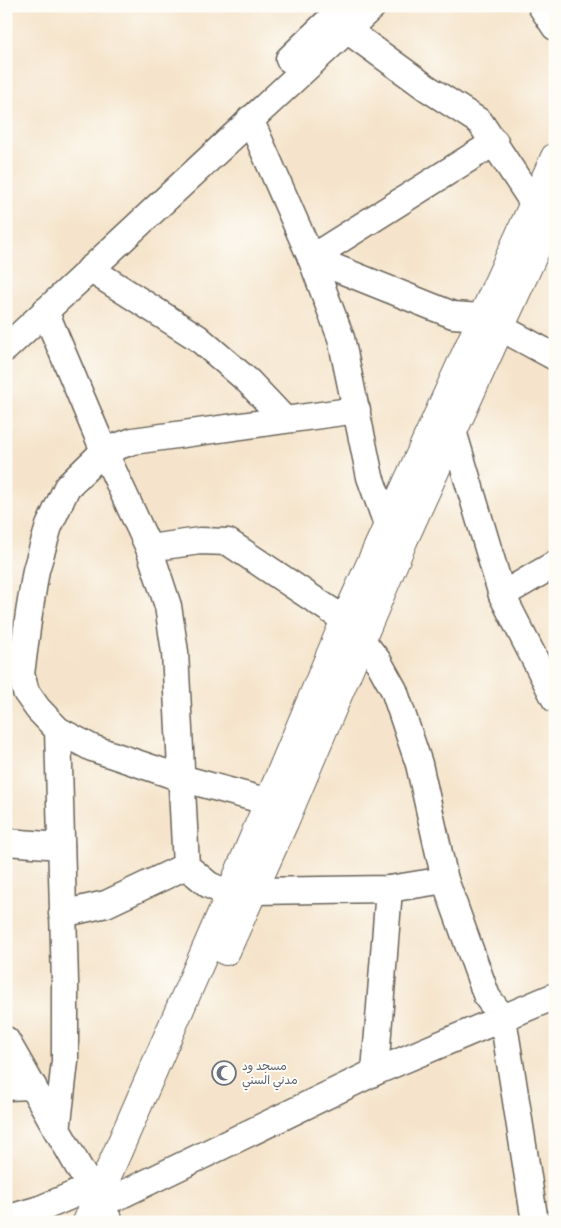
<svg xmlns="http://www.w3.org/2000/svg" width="561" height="1228" font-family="Pangolin,'Playpen Sans Arabic',sans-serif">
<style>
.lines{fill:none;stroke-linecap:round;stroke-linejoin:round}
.minor-casing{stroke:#686259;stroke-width:29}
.major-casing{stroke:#686259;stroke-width:30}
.minor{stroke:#fff;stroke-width:26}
.major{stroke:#fff;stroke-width:28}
.labels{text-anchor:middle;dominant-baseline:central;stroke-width:4;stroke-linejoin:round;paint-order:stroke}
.worship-label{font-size:12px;fill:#5b616d;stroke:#fdfcf7;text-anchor:start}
</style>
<rect width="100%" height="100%" fill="#fdfcf7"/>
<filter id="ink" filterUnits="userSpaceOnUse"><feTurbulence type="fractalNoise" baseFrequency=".02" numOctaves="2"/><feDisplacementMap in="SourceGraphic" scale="10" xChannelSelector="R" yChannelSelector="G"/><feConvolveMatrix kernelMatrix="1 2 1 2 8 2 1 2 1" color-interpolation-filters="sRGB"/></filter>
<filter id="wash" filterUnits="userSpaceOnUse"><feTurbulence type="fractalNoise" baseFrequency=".0096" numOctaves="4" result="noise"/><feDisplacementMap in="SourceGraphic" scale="20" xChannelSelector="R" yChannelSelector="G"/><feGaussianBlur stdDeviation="1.12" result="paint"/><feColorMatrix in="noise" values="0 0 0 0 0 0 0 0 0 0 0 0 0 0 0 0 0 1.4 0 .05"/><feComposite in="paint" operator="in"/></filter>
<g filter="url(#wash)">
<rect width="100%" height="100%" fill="#f5e4cb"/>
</g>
<g filter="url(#ink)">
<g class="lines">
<g class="minor-casing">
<g id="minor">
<polyline points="541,6 555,27"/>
<polyline points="347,30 427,88 480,122 534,204"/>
<polyline points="289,59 344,6"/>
<polyline points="250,119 311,258 341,338 370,477 388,527"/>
<polyline points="311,258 453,315 481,317 555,357"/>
<polyline points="311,258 495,142"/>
<polyline points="90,269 198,338 248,381 284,419"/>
<polyline points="45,311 104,451 149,548 168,606 175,652 186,866 209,885 230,894"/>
<polyline points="6,348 373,6"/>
<polyline points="453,431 502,595 555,699"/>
<polyline points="149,548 200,541 228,542 345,620"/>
<polyline points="502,595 555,564"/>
<polyline points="360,638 378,661 394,690 419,764 445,880 487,997 503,1018 535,1222"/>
<polyline points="269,802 181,778 92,748 58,730 38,709 26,692 21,674 29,613 36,570 49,526 67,487 104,451 133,441 357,410"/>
<polyline points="6,842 61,846"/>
<polyline points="253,891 389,889 445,880"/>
<polyline points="62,914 106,904 186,866"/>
<polyline points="6,1040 110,1222"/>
<polyline points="375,1072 389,889"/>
<polyline points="6,1087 33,1086"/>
<polyline points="57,1131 65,1061 65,982 58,730"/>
<polyline points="117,1197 375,1072 555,996"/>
<polyline points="6,1219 40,1209 89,1188"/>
</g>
</g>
<g class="major-casing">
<g id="major">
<polyline points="226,951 285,820 404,539 555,207"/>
<polyline points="87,1222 230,894 345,620 555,157"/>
</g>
</g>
<use href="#minor" class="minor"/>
<use href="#major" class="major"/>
</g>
</g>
<defs>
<g id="mosque-ring" transform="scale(1.25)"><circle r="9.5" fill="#fdfcf7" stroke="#6b7280" stroke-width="1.5"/><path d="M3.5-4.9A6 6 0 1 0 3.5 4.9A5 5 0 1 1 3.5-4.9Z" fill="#6b7280"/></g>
</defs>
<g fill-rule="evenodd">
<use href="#mosque-ring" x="224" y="1073"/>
</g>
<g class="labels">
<g class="worship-label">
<text x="242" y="1066">مسجد ود<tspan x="242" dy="14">مدني السني</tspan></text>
</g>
</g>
<rect width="561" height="1228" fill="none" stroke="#fdfcf7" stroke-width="25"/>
</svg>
